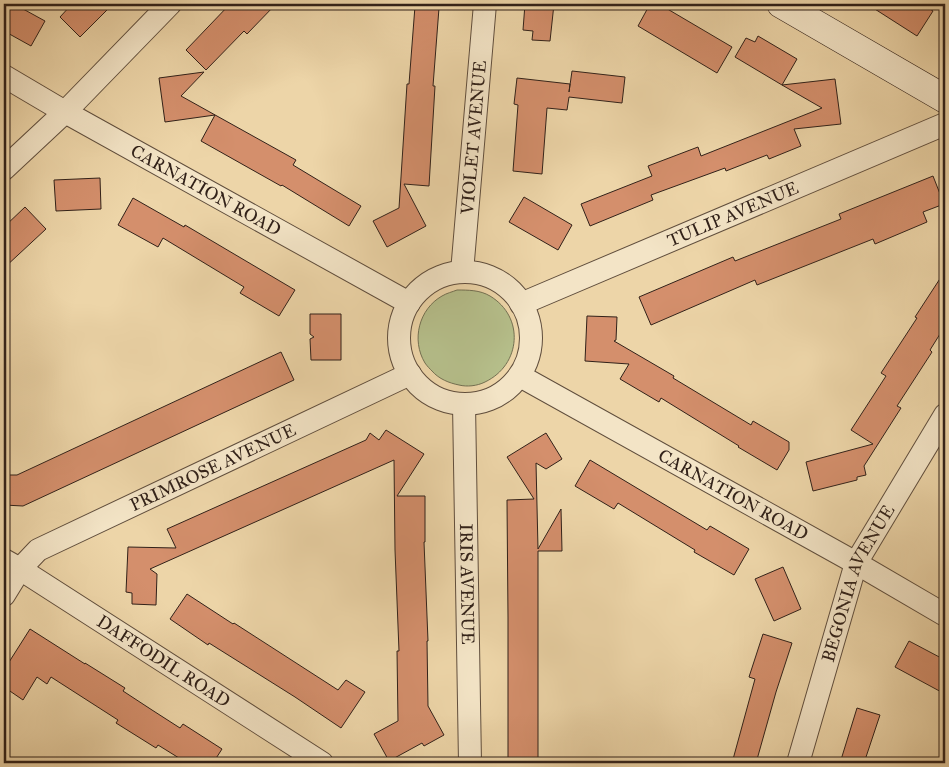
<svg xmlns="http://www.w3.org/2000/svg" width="949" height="767" font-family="'IM FELL Great Primer',serif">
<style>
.green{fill:#b5be8a;stroke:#737052}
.building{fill:#d48f6c;stroke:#312119}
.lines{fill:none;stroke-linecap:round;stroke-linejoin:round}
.street-casing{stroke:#604e3d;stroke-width:24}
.secondary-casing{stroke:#312119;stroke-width:29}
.street{stroke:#f3e4c6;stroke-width:22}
.secondary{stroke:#f3e4c6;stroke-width:28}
.labels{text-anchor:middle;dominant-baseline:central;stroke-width:4;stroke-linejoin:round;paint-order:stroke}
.street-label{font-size:18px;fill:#312119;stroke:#f3e4c6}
</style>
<rect width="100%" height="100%" fill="#edd5a8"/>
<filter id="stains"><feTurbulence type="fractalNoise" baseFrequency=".004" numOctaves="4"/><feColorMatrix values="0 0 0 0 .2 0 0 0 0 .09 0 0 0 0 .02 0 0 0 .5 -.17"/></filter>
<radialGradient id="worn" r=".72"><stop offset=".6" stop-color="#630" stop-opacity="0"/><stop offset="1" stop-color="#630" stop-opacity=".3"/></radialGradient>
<path class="green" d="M457,290c11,0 23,0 33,6 35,21 31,69 -5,86 -8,4 -18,5 -26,3 -10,-2 -20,-6 -27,-14 -2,-2 -5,-5 -7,-8 -14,-23 -6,-54 17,-67 5,-3 10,-4 15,-6z"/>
<g class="building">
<polygon points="4,4 14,4 45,21 31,46 4,31"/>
<polygon points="72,4 113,4 80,37 60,17"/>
<polygon points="230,4 276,4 247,34 244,31 206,70 186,50"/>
<polygon points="525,4 554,4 550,41 532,40 533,31 523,30"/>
<polygon points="650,4 659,4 732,47 717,73 638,26"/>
<polygon points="867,4 922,4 933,11 917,36"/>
<polygon points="415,6 439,8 433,86 435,86 429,186 404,184 426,226 387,247 373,221 399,208 407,84 409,84"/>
<polygon points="758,36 797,59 782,85 735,57 746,38 755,42"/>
<polygon points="572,71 625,77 622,103 569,97 567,110 547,108 542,174 513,171 518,105 514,104 517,78 570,84 569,92"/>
<polygon points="204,72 181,96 296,160 293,165 361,206 349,226 282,185 281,186 201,141 215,115 165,122 159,78"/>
<polygon points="835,79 841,124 794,129 801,146 769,159 767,155 726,171 725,168 651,195 653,200 590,226 581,204 652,176 648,166 698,147 701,156 822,108 782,85"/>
<polygon points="933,176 944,204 923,212 927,222 875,244 873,239 757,285 755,280 651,325 639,297 733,257 735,261 841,219 839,214"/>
<polygon points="100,178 101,209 56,211 54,180"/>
<polygon points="524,197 572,225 558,250 509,222"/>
<polygon points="133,198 184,227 185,225 295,290 279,316 240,293 244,287 163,238 158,247 118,225"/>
<polygon points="25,207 46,229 4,268 4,227"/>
<polygon points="945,271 945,326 930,350 932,352 897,406 901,408 864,466 866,475 857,477 857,480 813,491 806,462 873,444 851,430 886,376 881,373 917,318 915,317"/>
<polygon points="310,314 341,314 341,360 311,360 310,339 314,337 310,334"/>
<polygon points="587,316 617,317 616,340 614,341 674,376 673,378 751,425 753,421 789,442 789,450 777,470 738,447 739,446 661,398 659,402 620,379 629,364 585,361"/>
<polygon points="281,352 294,380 23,506 4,505 4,475 17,475"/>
<polygon points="386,430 424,454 397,496 425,496 425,542 424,542 428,641 427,641 428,706 444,735 424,746 422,743 389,761 374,734 398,721 397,651 399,651 395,550 394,460 150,569 157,574 156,605 132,604 132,593 126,592 128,547 176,548 167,529 366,440 370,433 379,440"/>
<polygon points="546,433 562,459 546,469 536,463 538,549 561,509 562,551 538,551 538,763 508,763 508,617 507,500 534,499 507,457"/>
<polygon points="590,460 707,530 710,526 749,549 734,575 694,552 695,550 618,503 614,509 575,486"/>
<polygon points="783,567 801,609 774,621 755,579"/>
<polygon points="187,594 233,624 234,623 338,690 346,680 365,692 341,728 295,697 209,643 208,645 170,619"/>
<polygon points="30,629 85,664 85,663 125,688 123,691 152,710 180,728 183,724 222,749 213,763 187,763 158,745 156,748 116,723 118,720 51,677 47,684 37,677 23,700 4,687 4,670"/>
<polygon points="763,634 792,643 776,692 756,763 732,763 755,679 749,677"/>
<polygon points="909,641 945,660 945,694 895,667"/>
<polygon points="857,708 880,715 864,763 840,763"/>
</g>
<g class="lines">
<g class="street-casing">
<g id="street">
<path id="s1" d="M4,76l61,36 344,191"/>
<polyline points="4,169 65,112 170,4"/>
<path id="s2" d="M462,272l23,-268"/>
<circle cx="465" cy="338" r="66"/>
<path id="s3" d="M521,304l424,-180"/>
<path id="s4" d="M520,376l336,187 89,52"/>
<path id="s5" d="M464,404l6,359"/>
<path id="s6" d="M4,560l16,9 302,194"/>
<path id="s7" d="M4,595l16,-26 18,-19 372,-176"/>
<path id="s8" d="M798,763l58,-200 89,-148"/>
</g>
</g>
<g class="secondary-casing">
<polyline id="secondary" points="781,4 945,99"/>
</g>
<use href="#street" class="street"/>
<use href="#secondary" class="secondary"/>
</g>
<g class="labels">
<g class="street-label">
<text stroke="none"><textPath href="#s2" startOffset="135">VIOLET AVENUE</textPath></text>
<text stroke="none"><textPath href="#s1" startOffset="232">CARNATION ROAD</textPath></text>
<text stroke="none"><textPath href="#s3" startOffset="230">TULIP AVENUE</textPath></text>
<text stroke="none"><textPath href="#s7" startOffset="250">PRIMROSE AVENUE</textPath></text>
<text stroke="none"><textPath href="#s4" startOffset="244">CARNATION ROAD</textPath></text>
<text stroke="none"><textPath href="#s5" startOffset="180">IRIS AVENUE</textPath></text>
<text stroke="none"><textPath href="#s8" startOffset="190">BEGONIA AVENUE</textPath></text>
<text stroke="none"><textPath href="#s6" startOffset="189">DAFFODIL ROAD</textPath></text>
</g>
</g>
<rect width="949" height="767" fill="none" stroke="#edd5a8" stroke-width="20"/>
<rect x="5" y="5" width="939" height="757" fill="none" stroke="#312119" stroke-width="2.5"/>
<rect x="10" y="10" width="929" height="747" fill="none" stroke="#312119"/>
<rect width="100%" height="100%" filter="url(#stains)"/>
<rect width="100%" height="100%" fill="url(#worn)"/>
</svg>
